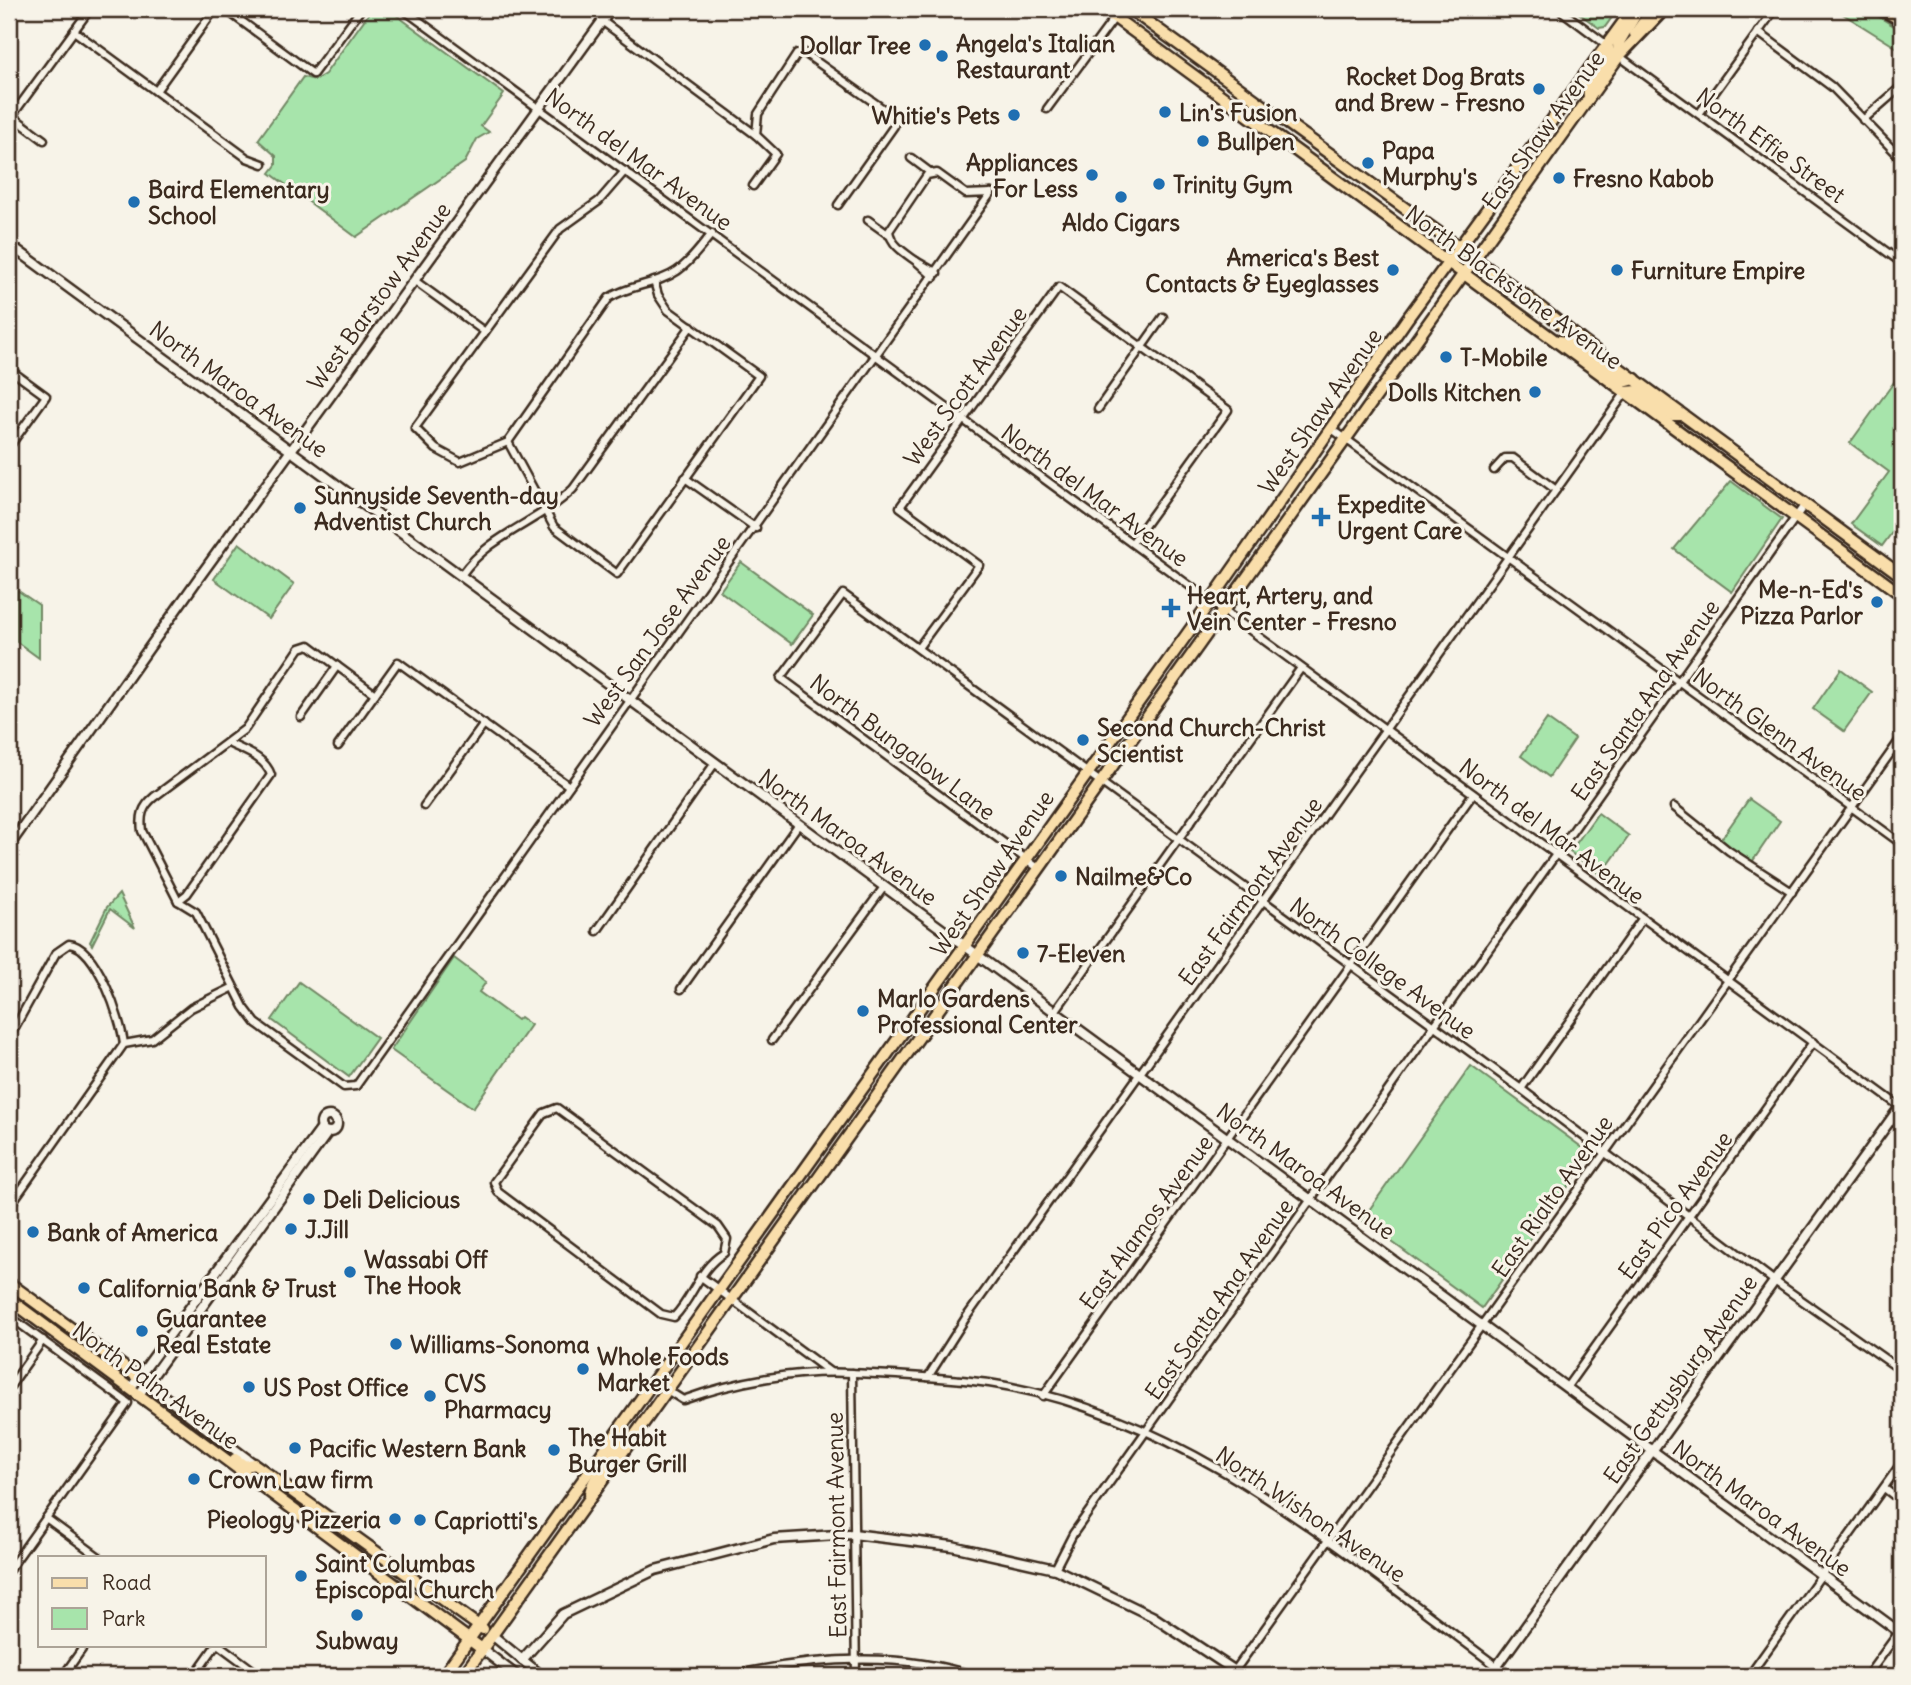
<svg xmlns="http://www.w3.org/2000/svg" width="1911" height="1685" font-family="Delius,sans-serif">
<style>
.green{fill:#a7e4ab;stroke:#718764;stroke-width:2}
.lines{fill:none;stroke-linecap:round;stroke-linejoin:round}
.street-casing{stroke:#3b2a1e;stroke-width:11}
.secondary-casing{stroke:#3b2a1e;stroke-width:13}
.primary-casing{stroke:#3b2a1e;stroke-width:15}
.highway-casing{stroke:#3b2a1e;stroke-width:16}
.street{stroke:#f7f3e8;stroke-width:6}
.secondary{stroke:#f7f3e8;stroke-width:8}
.primary{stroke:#f9deab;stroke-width:10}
.highway{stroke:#f9deab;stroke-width:10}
.poi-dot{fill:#1f6fb2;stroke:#f7f3e8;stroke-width:2.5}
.labels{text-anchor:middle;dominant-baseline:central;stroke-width:6;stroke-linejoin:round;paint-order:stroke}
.poi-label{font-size:23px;font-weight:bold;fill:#3b2a1e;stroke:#f7f3e8;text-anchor:start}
.street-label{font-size:23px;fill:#3b2a1e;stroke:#f7f3e8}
</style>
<rect width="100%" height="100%" fill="#f7f3e8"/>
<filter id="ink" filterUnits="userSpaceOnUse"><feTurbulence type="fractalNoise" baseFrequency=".0143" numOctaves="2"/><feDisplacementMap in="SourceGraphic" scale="14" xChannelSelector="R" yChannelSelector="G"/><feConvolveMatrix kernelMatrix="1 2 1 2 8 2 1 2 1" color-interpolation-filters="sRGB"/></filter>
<g filter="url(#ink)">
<g class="green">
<polygon points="372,9 388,9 504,94 481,126 489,132 477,139 465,162 356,237 270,173 276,165 276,156 258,140 303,77 315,80 325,74"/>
<polygon points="1573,9 1618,9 1605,27 1599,28"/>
<polygon points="1835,9 1866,9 1902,31 1902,51"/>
<polygon points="1902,371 1902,519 1882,546 1851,524 1889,472 1850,443"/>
<polygon points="1731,481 1782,519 1732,592 1674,549"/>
<polygon points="239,543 294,584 269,619 214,579"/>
<polygon points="741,562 813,615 792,644 720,591"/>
<polygon points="17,590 39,605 39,658 17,642"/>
<polygon points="1841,669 1872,692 1844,731 1813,709"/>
<polygon points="1547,719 1575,739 1549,777 1521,756"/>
<polygon points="1749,799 1780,821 1750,865 1719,842"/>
<polygon points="1598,813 1629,836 1601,875 1570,852"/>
<polygon points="119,894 135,928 110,909 92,945 90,942 107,907"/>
<polygon points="454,958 486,982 479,992 517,1020 520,1017 531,1025 473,1108 391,1050"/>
<polygon points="299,982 377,1038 349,1077 272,1020"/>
<polygon points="1471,1066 1591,1154 1482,1308 1362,1220"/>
</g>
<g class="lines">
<g class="street-casing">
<g id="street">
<polyline points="225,9 313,74 361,9"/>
<polyline points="403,9 1902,1108"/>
<polyline points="1559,9 1607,45"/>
<polyline points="602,21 756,135"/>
<polyline points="74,31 247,158 263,164"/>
<polyline points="1758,32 1832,87 1902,159"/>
<polyline points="1619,56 1902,263"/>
<polyline points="156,91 215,9"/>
<polyline points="1047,109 1121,9"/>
<polyline points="1699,114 1775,9"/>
<polyline points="12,116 44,140"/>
<polyline points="9,120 90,9"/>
<polyline points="1863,120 1902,86"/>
<polyline points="911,158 931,173"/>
<path d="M625,171l-26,30 -39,28 -145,199 21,21 24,13 48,-20 101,-144c22,-14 48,-13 68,-27 14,-9 24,-25 35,-37"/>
<polyline points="753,186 776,154 756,135 758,114 797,54 803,52 896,118 894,126 838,205"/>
<polyline points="868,220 889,235"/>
<path d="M916,261c-11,-8 -25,-16 -27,-30l38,-56 10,-2 29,21 25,-1"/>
<polyline points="934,277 916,261 937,273"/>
<polyline points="415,281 485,332"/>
<polyline points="9,369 46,396 9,447"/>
<polyline points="1098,409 1163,317"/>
<polyline points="1332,429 1902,844"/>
<polyline points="508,442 554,527 617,574 759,376 668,310 658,295 654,281"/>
<polyline points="1494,470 1505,458 1513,458 1556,490"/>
<polyline points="685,478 756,528"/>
<path d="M462,574c30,-41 76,-51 111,-85l118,-163"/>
<polyline points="918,648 979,565 900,507 1059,287 1228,410 1132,543"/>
<path d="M337,666l-28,-21 -9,3 -55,81 -91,68c-12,10 -14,19 -12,34l36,70 18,11 48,95 12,16 88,64 12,-1 635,-893"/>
<polyline points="301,717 337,666 375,694 398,662 569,786"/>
<polyline points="338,746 375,694"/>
<polyline points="424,806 484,724"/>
<polyline points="1674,807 1729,851 1792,892"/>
<polyline points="1038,868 781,678 843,594 1521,1089 1773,1280 1902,1371"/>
<path d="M178,901l9,-7 84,-119c-6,-18 -27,-24 -43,-32"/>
<polyline points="597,931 715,763"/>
<polyline points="681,989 798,825"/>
<polyline points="1056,1010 1301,668"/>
<path d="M9,1038l47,-85 13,-9c28,2 52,76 55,100"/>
<polyline points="772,1040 884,887"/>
<polyline points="1521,1089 1642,919"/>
<path d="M557,1108l161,118 9,13 -3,14c-26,16 -30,44 -50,64l-13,-3 -163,-122 -4,-10 50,-69z"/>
<polyline points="9,1207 124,1044 152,1039 191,1008 232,988"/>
<polyline points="700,1276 830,1372"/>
<polyline points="9,1316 128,1403 9,1570"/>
<polyline points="852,1373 856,1676"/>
<polyline points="928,1377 965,1319 1626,392"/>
<polyline points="9,1388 43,1340"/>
<polyline points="1566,1388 1813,1042"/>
<path d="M667,1390l16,10c53,-19 113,-30 169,-27 45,2 92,4 137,10 202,31 362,177 521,293"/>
<polyline points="1043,1396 1473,794"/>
<polyline points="1884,1488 1902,1502"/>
<polyline points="46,1518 99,1557"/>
<polyline points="1055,1569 1073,1534 1805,504"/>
<polyline points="219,1645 261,1676"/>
<polyline points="63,1676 85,1645"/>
<polyline points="194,1676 216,1645"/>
<path d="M729,1676c79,-18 167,-26 246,0"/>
<polyline points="1231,1676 1902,737"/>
<polyline points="1749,1676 1902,1462"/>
<polyline points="1867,1676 1899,1632"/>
</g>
</g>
<g class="secondary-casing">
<g id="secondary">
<polyline points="9,244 1902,1634"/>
<polyline points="9,846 200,576 611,9"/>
<circle cx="329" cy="1124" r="8"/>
<polyline points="145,1382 254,1464"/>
<polyline points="130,1389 322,1128"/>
<polyline points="138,1396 328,1132"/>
<polyline points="492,1635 542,1676"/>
<polyline points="482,1649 517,1676"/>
<polyline points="522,1660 563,1614 655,1570 774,1539 853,1534 952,1546 1055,1569 1152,1616 1243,1676"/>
<polyline points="1490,1676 1902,1104"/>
</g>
</g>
<g class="primary-casing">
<g id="primary">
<polyline points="1103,9 1902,595"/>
<polyline points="1130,9 1526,296 1585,343 1902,576"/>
<polyline points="1635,34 1653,9"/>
<polyline points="1619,56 1618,44 1639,9"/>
<polyline points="1589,97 1588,85 1610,53 1607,45"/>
<polyline points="1559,341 1570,343 1624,382 1635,379"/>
<polyline points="1626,392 1638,391 1672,415 1682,415"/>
<polyline points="9,1283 139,1378"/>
<polyline points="9,1299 482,1649"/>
<polyline points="235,1459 245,1466 254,1464 483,1629"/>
<path d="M590,1494c3,-23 35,-43 31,-66"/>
<polyline points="443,1676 1210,602 1407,319 1633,9"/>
<polyline points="463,1676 1624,49"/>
</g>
</g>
<g class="highway-casing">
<g id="highway">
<polyline points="1882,9 1902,21"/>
<polyline points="1620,55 1664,9"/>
</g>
</g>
<use href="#street" class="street"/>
<use href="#secondary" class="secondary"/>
<use href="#primary" class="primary"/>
<use href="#highway" class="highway"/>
</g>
</g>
<g class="poi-dot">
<circle cx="925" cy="45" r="7"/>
<circle cx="942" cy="56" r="7"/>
<circle cx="1539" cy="89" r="7"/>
<circle cx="1165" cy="112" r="7"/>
<circle cx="1014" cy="115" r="7"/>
<circle cx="1203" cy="141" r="7"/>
<circle cx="1368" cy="163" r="7"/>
<circle cx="1092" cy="175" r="7"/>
<circle cx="1559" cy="178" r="7"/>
<circle cx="1159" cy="184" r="7"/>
<circle cx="1121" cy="197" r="7"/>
<circle cx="134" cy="202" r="7"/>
<circle cx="1393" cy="270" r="7"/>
<circle cx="1617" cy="270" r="7"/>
<circle cx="1446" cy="357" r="7"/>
<circle cx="1535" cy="392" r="7"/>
<circle cx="300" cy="508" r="7"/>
<path d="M1317.5 506.5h7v7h7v7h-7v7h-7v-7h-7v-7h7z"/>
<circle cx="1877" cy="602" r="7"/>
<path d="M1167.5 597.5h7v7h7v7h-7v7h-7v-7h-7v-7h7z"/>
<circle cx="1083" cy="740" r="7"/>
<circle cx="1061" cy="876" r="7"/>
<circle cx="1023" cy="953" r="7"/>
<circle cx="863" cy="1011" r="7"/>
<circle cx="309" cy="1199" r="7"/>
<circle cx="291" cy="1229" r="7"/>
<circle cx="33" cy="1232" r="7"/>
<circle cx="350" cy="1272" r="7"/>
<circle cx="84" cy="1288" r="7"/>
<circle cx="142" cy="1331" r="7"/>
<circle cx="396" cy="1344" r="7"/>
<circle cx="583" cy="1369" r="7"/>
<circle cx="249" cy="1387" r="7"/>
<circle cx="430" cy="1396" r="7"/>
<circle cx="295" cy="1448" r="7"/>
<circle cx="554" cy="1450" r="7"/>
<circle cx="194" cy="1479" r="7"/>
<circle cx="395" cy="1519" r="7"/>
<circle cx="420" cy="1520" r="7"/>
<circle cx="301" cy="1576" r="7"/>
<circle cx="357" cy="1615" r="7"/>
</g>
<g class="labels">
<g class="poi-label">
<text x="956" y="43">Angela's Italian<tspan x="956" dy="26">Restaurant</tspan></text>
<text x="911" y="45" text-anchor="end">Dollar Tree</text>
<text x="1525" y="76" text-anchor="end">Rocket Dog Brats<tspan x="1525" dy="26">and Brew - Fresno</tspan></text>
<text x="1179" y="112">Lin's Fusion</text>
<text x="1000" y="115" text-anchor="end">Whitie's Pets</text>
<text x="1217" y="141">Bullpen</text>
<text x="1382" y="150">Papa<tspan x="1382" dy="26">Murphy's</tspan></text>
<text x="1078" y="162" text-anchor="end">Appliances<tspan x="1078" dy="26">For Less</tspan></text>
<text x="1573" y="178">Fresno Kabob</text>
<text x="1173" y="184">Trinity Gym</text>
<text x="148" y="189">Baird Elementary<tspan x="148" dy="26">School</tspan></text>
<text x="1121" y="222" text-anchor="middle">Aldo Cigars</text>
<text x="1379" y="257" text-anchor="end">America's Best<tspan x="1379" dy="26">Contacts &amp; Eyeglasses</tspan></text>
<text x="1631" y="270">Furniture Empire</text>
<text x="1460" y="357">T-Mobile</text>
<text x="1521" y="392" text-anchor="end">Dolls Kitchen</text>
<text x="314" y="495">Sunnyside Seventh-day<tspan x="314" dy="26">Adventist Church</tspan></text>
<text x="1337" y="504">Expedite<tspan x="1337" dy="26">Urgent Care</tspan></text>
<text x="1863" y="589" text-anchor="end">Me-n-Ed's<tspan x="1863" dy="26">Pizza Parlor</tspan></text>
<text x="1187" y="595">Heart, Artery, and<tspan x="1187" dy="26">Vein Center - Fresno</tspan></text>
<text x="1097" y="727">Second Church-Christ<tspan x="1097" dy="26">Scientist</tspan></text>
<text x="1075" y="876">Nailme&amp;Co</text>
<text x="1037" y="953">7-Eleven</text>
<text x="877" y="998">Marlo Gardens<tspan x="877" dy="26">Professional Center</tspan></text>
<text x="323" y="1199">Deli Delicious</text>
<text x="305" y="1229">J.Jill</text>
<text x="47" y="1232">Bank of America</text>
<text x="364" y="1259">Wassabi Off<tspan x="364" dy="26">The Hook</tspan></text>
<text x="98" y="1288">California Bank &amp; Trust</text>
<text x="156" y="1318">Guarantee<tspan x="156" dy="26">Real Estate</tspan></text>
<text x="410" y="1344">Williams-Sonoma</text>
<text x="597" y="1356">Whole Foods<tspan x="597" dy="26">Market</tspan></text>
<text x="444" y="1383">CVS<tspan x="444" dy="26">Pharmacy</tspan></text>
<text x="263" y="1387">US Post Office</text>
<text x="568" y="1437">The Habit<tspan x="568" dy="26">Burger Grill</tspan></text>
<text x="309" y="1448">Pacific Western Bank</text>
<text x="208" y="1479">Crown Law firm</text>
<text x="381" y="1519" text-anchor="end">Pieology Pizzeria</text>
<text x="434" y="1520">Capriotti's</text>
<text x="315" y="1563">Saint Columbas<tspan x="315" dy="26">Episcopal Church</tspan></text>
<text x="357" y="1640" text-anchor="middle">Subway</text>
</g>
<g class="street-label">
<text transform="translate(1543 130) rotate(-54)">East Shaw Avenue</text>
<text transform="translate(1771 145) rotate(36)">North Effie Street</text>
<text transform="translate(639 159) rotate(36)">North del Mar Avenue</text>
<text transform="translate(1514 287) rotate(36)">North Blackstone Avenue</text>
<text transform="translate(379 296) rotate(-54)">West Barstow Avenue</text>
<text transform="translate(965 386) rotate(-54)">West Scott Avenue</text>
<text transform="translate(239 389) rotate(36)">North Maroa Avenue</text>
<text transform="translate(1320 411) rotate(-55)">West Shaw Avenue</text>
<text transform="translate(1095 495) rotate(36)">North del Mar Avenue</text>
<text transform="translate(657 631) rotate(-54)">West San Jose Avenue</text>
<text transform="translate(1645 700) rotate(-55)">East Santa Ana Avenue</text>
<text transform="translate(1780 734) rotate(36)">North Glenn Avenue</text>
<text transform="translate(903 747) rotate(37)">North Bungalow Lane</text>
<text transform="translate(1552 831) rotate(37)">North del Mar Avenue</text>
<text transform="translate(848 837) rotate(36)">North Maroa Avenue</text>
<text transform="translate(992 873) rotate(-55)">West Shaw Avenue</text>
<text transform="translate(1250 891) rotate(-54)">East Fairmont Avenue</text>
<text transform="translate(1383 968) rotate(36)">North College Avenue</text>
<text transform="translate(1306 1171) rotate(36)">North Maroa Avenue</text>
<text transform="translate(1552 1196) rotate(-55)">East Rialto Avenue</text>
<text transform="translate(1675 1205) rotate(-54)">East Pico Avenue</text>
<text transform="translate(1146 1222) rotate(-54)">East Alamos Avenue</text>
<text transform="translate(1219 1299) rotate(-55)">East Santa Ana Avenue</text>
<text transform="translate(1680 1379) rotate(-55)">East Gettysburg Avenue</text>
<text transform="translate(156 1385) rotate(36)">North Palm Avenue</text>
<text transform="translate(1762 1508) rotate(36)">North Maroa Avenue</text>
<text transform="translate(1311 1514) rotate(34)">North Wishon Avenue</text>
<text transform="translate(836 1525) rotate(-91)">East Fairmont Avenue</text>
</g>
</g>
<rect width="1911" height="1685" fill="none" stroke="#f7f3e8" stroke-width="35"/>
<rect x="18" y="18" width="1876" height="1650" fill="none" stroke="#3b2a1e" stroke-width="2.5" filter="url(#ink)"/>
<rect x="38" y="1556" width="228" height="91" fill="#f7f3e8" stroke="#aca397" stroke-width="2"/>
<rect x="52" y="1578" width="35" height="10" fill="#f9deab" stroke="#aca397" stroke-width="2"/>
<text x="102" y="1590" font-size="21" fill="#3b2a1e">Road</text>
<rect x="52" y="1608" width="35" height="21" fill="#a7e4ab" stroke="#aca397" stroke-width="2"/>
<text x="102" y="1626" font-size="21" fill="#3b2a1e">Park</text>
</svg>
